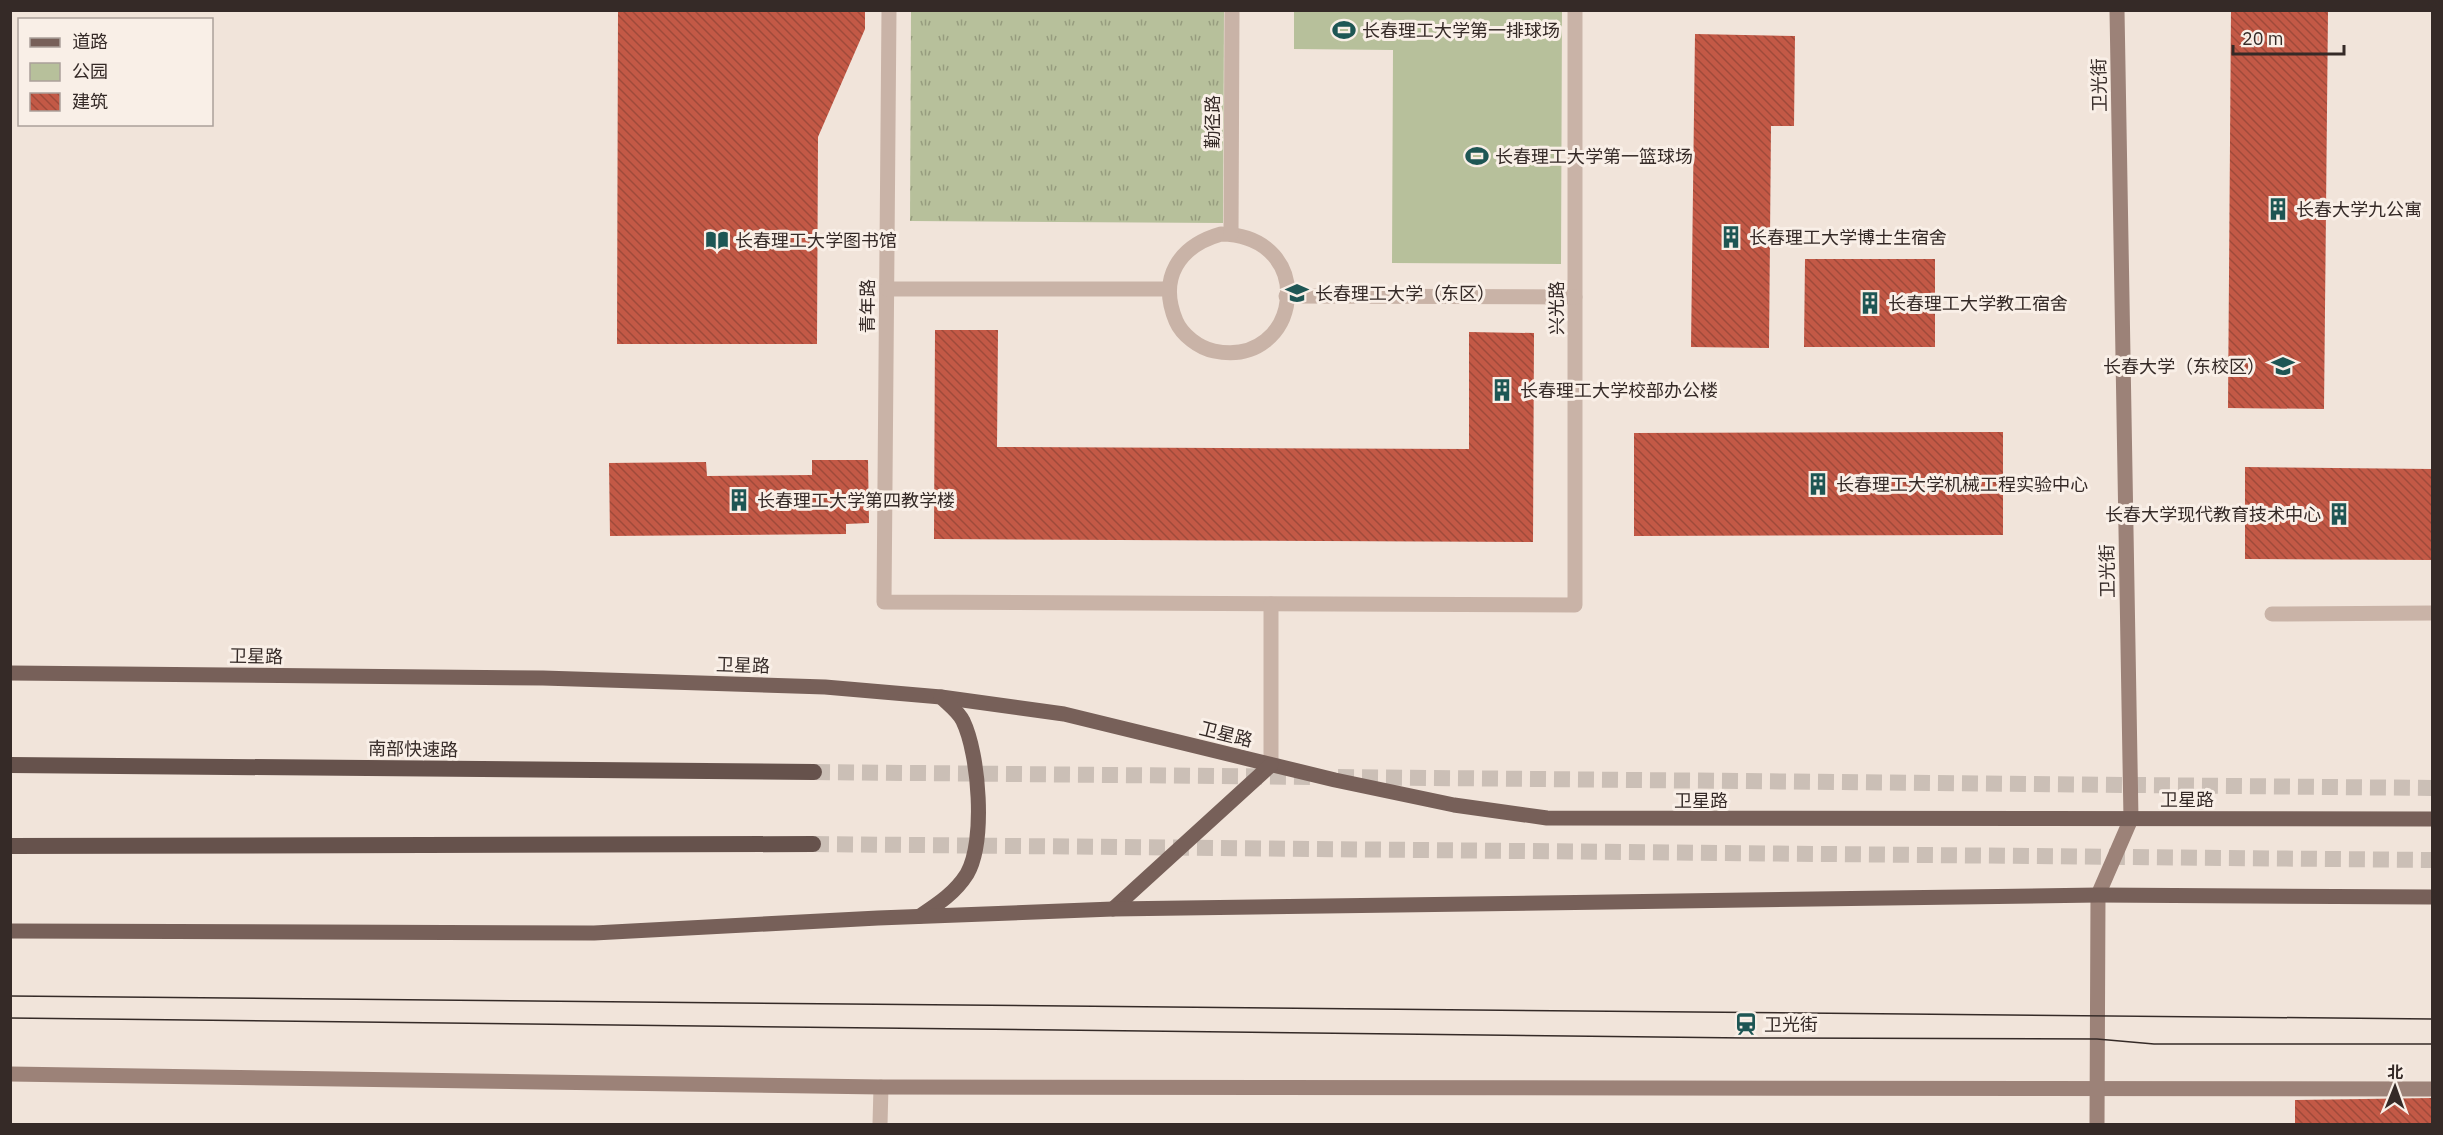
<svg xmlns="http://www.w3.org/2000/svg" width="2443" height="1135" font-family="'IBM Plex Sans','Noto Sans SC',sans-serif">
<style>
.grass{fill:url(#grass-tufts)}
.park{fill:#b7c09b}
.building{fill:url(#building-back-hatch)}
.lines{fill:none;stroke-linecap:round;stroke-linejoin:round}
.trunk-tunnel{stroke:#cbbfb6;stroke-width:16;stroke-dasharray:16 8;stroke-linecap:butt}
.service{stroke:#c9b3a7;stroke-width:15}
.secondary{stroke:#9c8278;stroke-width:15}
.primary{stroke:#776059;stroke-width:15}
.trunk{stroke:#66524c;stroke-width:16}
.tram{stroke:#352a27;stroke-width:1.5}
.labels{text-anchor:middle;dominant-baseline:central;stroke-width:6;stroke-linejoin:round;paint-order:stroke}
.poi-label{font-size:18px;fill:#352a27;stroke:#f9efe7;text-anchor:start}
.street-label{font-size:18px;fill:#352a27;stroke:#f9efe7}
</style>
<defs>
<pattern id="grass-tufts" width="24" height="20" patternUnits="userSpaceOnUse" patternTransform="scale(1.5)"><rect width="24" height="20" fill="#b7c09b"/><path d="M3 7l-1-3M5 7V3M7 7l1-3M15 17l-1-3M17 17v-4M19 17l1-3" fill="none" stroke="#969c7e"/></pattern>
<pattern id="building-back-hatch" width="6" height="6" patternUnits="userSpaceOnUse" patternTransform="scale(1.5)"><rect width="6" height="6" fill="#c35946"/><path d="M-1 5l2 2M0 0l6 6M5-1l2 2" fill="none" stroke="#9f4a3a"/></pattern>
</defs>
<rect width="100%" height="100%" fill="#f1e4da"/>
<polygon class="grass" points="911,11 1224,11 1223,223 910,221"/>
<polygon class="park" points="1294,11 1562,11 1561,264 1392,263 1393,50 1294,49"/>
<g class="building">
<polygon points="618,10 865,10 865,29 818,137 817,344 617,344"/>
<polygon points="2231,10 2328,10 2324,409 2228,408"/>
<polygon points="1695,34 1795,36 1794,126 1771,126 1769,348 1691,347"/>
<polygon points="1805,259 1935,259 1935,347 1804,347"/>
<polygon points="935,330 998,330 997,447 1469,449 1469,332 1534,333 1533,542 934,539"/>
<polygon points="2003,432 2003,535 1634,536 1634,433"/>
<polygon points="812,460 868,460 869,523 846,524 846,534 610,536 609,463 706,462 707,476 812,475"/>
<polygon points="2245,467 2432,469 2432,560 2245,559"/>
<polygon points="2432,1098 2432,1124 2295,1124 2295,1100"/>
</g>
<g class="lines">
<g class="trunk-tunnel">
<polyline points="814,772 1313,777"/>
<polyline points="1338,777 2432,788"/>
<polyline points="813,844 2432,860"/>
</g>
<g class="service">
<polyline points="889,10 884,602 1575,605 1575,10"/>
<path d="M1221,234c99,2 80,135 -7,117 -15,-3 -32,-16 -38,-30 -18,-43 3,-75 45,-87z"/>
<polyline points="1231,234 1232,10"/>
<polyline points="887,289 1169,289"/>
<polyline points="1286,296 1575,297"/>
<polyline points="2272,614 2432,613"/>
<polyline points="1271,765 1271,604"/>
<polyline points="880,1124 881,1087"/>
</g>
<g class="secondary">
<polyline points="10,1074 881,1087 2432,1089"/>
<polyline points="2097,1124 2098,895 2131,819 2117,10"/>
</g>
<g class="primary">
<polyline points="10,673 543,678 825,687 941,697 1064,714 1335,780 1454,805 1547,818 2432,819"/>
<polyline points="1113,909 1271,765"/>
<path d="M920,916c18,-12 35,-23 47,-42 19,-33 12,-120 -4,-153 -4,-9 -15,-17 -22,-24"/>
<polyline points="10,931 594,933 878,918 1113,909 2098,895 2432,897"/>
</g>
<g class="trunk">
<polyline points="10,765 814,772"/>
<polyline points="10,846 813,844"/>
</g>
<g class="tram">
<polyline points="10,996 2432,1019"/>
<polyline points="10,1018 1746,1038 2097,1039 2154,1044 2432,1044"/>
</g>
</g>
<defs>
<g id="stadium-bare" transform="scale(1.8)"><path d="M0-5a6.5 5 0 1 0 0 10a6.5 5 0 1 0 0-10ZM-3.5-1.8h7v3.6h-7Z" fill="#1e5654" stroke="#f9efe7" stroke-width="2.5" paint-order="stroke"/></g>
<g id="building-bare" transform="scale(1.8)"><path d="M-4-6H4V6H1V3H-1V6H-4ZM-2.5-4.3h1.7v1.8h-1.7ZM.8-4.3h1.7v1.8H.8ZM-2.5-1h1.7V.8h-1.7ZM.8-1h1.7V.8H.8Z" fill="#1e5654" stroke="#f9efe7" stroke-width="2.5" paint-order="stroke"/></g>
<g id="library-bare" transform="scale(1.8)"><path d="M-6-4Q-3-5.5-.7-3.5V5Q-3 3-6 4ZM6-4Q3-5.5 .7-3.5V5Q3 3 6 4Z" fill="#1e5654" stroke="#f9efe7" stroke-width="2.5" paint-order="stroke"/></g>
<g id="university-bare" transform="scale(1.8)"><path d="M0-5L7-2L0 1L-7-2ZM-4 1L0 2.5L4 1V4Q0 6-4 4Z" fill="#1e5654" stroke="#f9efe7" stroke-width="2.5" paint-order="stroke"/></g>
<g id="station-bare" transform="scale(1.8)"><path d="M-3-6H3Q5-6 5-4V2Q5 4 3 4L4.5 6H3L1.5 4h-3L-3 6H-4.5L-3 4Q-5 4-5 2V-4Q-5-6-3-6ZM-3.5-4v3h7v-3ZM-3.5 1v1.5H-2V1ZM2 1v1.5H3.5V1Z" fill="#1e5654" stroke="#f9efe7" stroke-width="2.5" paint-order="stroke"/></g>
</defs>
<g fill-rule="evenodd">
<use href="#stadium-bare" x="1344" y="30"/>
<use href="#stadium-bare" x="1477" y="156"/>
<use href="#building-bare" x="2278" y="209"/>
<use href="#building-bare" x="1731" y="237"/>
<use href="#library-bare" x="717" y="240"/>
<use href="#university-bare" x="1297" y="293"/>
<use href="#building-bare" x="1870" y="303"/>
<use href="#university-bare" x="2283" y="366"/>
<use href="#building-bare" x="1502" y="390"/>
<use href="#building-bare" x="1818" y="484"/>
<use href="#building-bare" x="739" y="500"/>
<use href="#building-bare" x="2339" y="514"/>
<use href="#station-bare" x="1746" y="1024"/>
</g>
<g class="labels">
<g class="poi-label">
<text x="1362" y="30">长春理工大学第一排球场</text>
<text x="1495" y="156">长春理工大学第一篮球场</text>
<text x="2296" y="209">长春大学九公寓</text>
<text x="1749" y="237">长春理工大学博士生宿舍</text>
<text x="735" y="240">长春理工大学图书馆</text>
<text x="1315" y="293">长春理工大学（东区）</text>
<text x="1888" y="303">长春理工大学教工宿舍</text>
<text x="2265" y="366" text-anchor="end">长春大学（东校区）</text>
<text x="1520" y="390">长春理工大学校部办公楼</text>
<text x="1836" y="484">长春理工大学机械工程实验中心</text>
<text x="757" y="500">长春理工大学第四教学楼</text>
<text x="2321" y="514" text-anchor="end">长春大学现代教育技术中心</text>
<text x="1764" y="1024">卫光街</text>
</g>
<g class="street-label">
<text transform="translate(2099 85) rotate(-91)">卫光街</text>
<text transform="translate(1212 122) rotate(-90)">勤径路</text>
<text transform="translate(867 306) rotate(-90)">青年路</text>
<text transform="translate(1556 308) rotate(-90)">兴光路</text>
<text transform="translate(2107 571) rotate(-91)">卫光街</text>
<text transform="translate(256 656) rotate(1)">卫星路</text>
<text transform="translate(743 665) rotate(2)">卫星路</text>
<text transform="translate(1226 734) rotate(14)">卫星路</text>
<text transform="translate(413 749) rotate(1)">南部快速路</text>
<text x="2187" y="799">卫星路</text>
<text x="1701" y="800">卫星路</text>
</g>
</g>
<rect width="2443" height="1135" fill="none" stroke="#352a27" stroke-width="24"/>
<rect x="18" y="18" width="195" height="108" fill="#f9efe7" stroke="#aba09a" stroke-width="1.5"/>
<rect x="30" y="38" width="30" height="9" fill="#776059" stroke="#aba09a" stroke-width="1.5"/>
<text x="72" y="48" font-size="18" fill="#352a27">道路</text>
<rect x="30" y="63" width="30" height="18" fill="#b7c09b" stroke="#aba09a" stroke-width="1.5"/>
<text x="72" y="78" font-size="18" fill="#352a27">公园</text>
<rect x="30" y="93" width="30" height="18" fill="url(#building-back-hatch)" stroke="#aba09a" stroke-width="1.5"/>
<text x="72" y="108" font-size="18" fill="#352a27">建筑</text>
<g transform="translate(2395 1087) rotate(1)" stroke="#f9efe7" stroke-width="4.5" paint-order="stroke">
<path d="M0-4.5L10 22L0 15L-10 22Z" fill="#352a27"/>
<text y="-9" font-size="16" font-weight="bold" text-anchor="middle" fill="#352a27">北</text>
</g>
<path d="M2233 45v9h111v-9" fill="none" stroke="#352a27" stroke-width="3"/>
<text x="2242" y="45" font-size="18" fill="#352a27" stroke="#f9efe7" stroke-width="4.5" paint-order="stroke">20 m</text>
</svg>
